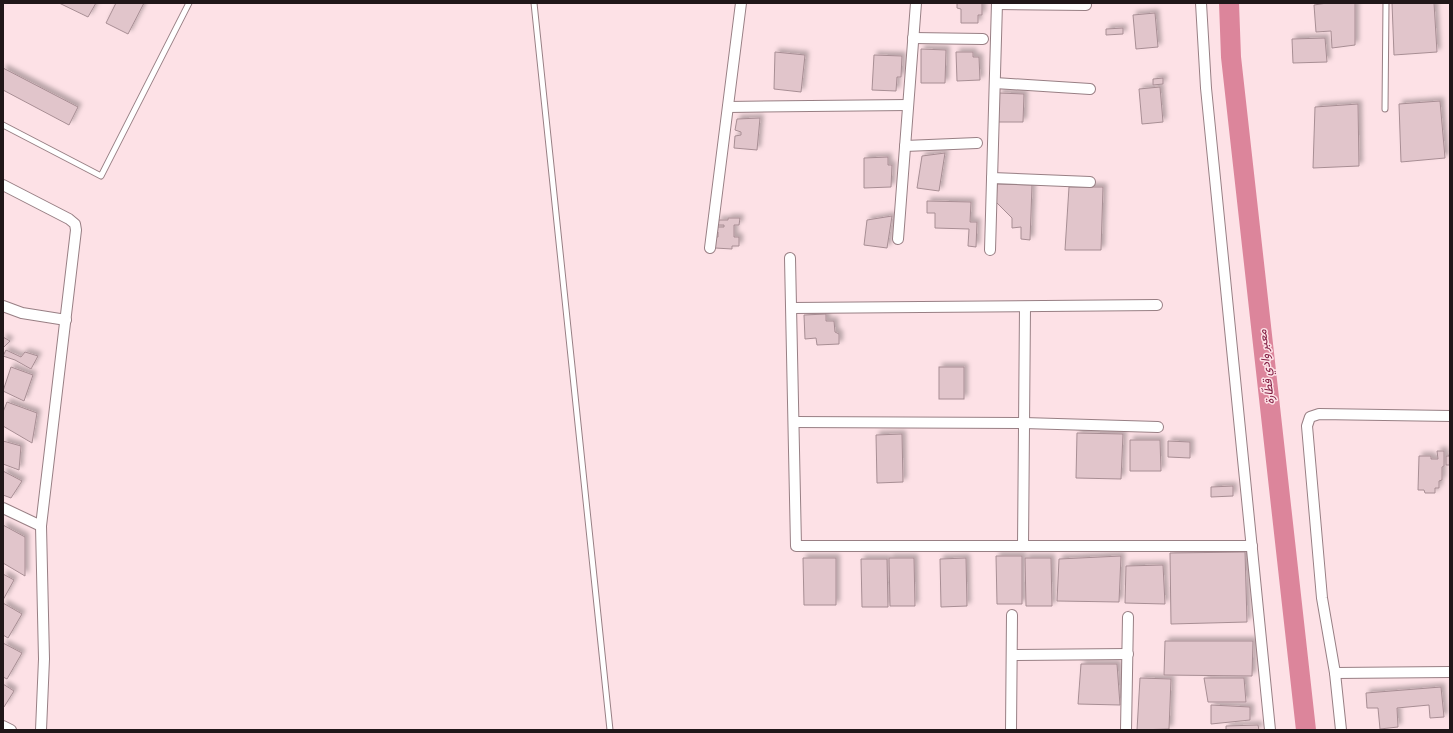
<svg xmlns="http://www.w3.org/2000/svg" width="1453" height="733" font-family="'Fira Sans Condensed',Vazirmatn,sans-serif">
<style>
.lines{fill:none;stroke-linecap:round;stroke-linejoin:round}
.river{stroke:#dc859b;stroke-width:20}
.building{fill:#e1c5cb;stroke:#a88e94;filter:url(#shadow)}
.service-casing{stroke:#987f84;stroke-width:7}
.minor-casing{stroke:#987f84;stroke-width:12}
.service{stroke:#fff;stroke-width:5}
.minor{stroke:#fff;stroke-width:10}
.labels{text-anchor:middle;dominant-baseline:central;stroke-width:3;stroke-linejoin:round;paint-order:stroke}
.water-label{font-size:12px;font-style:italic;fill:#7f183e;stroke:#fde1e6}
</style>
<defs>
<filter id="shadow"><feDropShadow dx="3.5" dy="-3.5" stdDeviation="2" flood-color="#0004"/></filter>
</defs>
<rect width="100%" height="100%" fill="#fde1e6"/>
<g class="lines">
<polyline class="river" points="1229,3 1231,57 1306,730"/>
</g>
<g class="building">
<polygon points="59,3 96,3 88,17"/>
<polygon points="116,3 144,3 128,34 106,23"/>
<polygon points="957,3 982,3 982,15 978,15 978,23 961,23 961,9 957,8"/>
<polygon points="1327,3 1355,3 1355,45 1332,48 1331,31 1316,32 1314,5"/>
<polygon points="1392,3 1434,3 1437,52 1394,55"/>
<polygon points="1155,13 1158,47 1136,49 1133,15"/>
<polygon points="1123,28 1123,34 1106,35 1106,29"/>
<polygon points="1325,38 1327,62 1293,63 1292,39"/>
<polygon points="921,49 946,50 945,83 921,83"/>
<polygon points="775,52 805,55 801,92 774,89"/>
<polygon points="956,52 973,52 973,57 979,57 980,80 957,81"/>
<polygon points="874,55 902,56 901,77 897,77 896,91 872,90"/>
<polygon points="3,68 78,107 69,125 3,90"/>
<polygon points="1163,78 1163,84 1153,85 1153,79"/>
<polygon points="1160,87 1163,122 1142,124 1139,89"/>
<polygon points="999,93 1024,94 1023,122 998,122"/>
<polygon points="1440,101 1445,158 1401,162 1399,104"/>
<polygon points="1358,104 1359,166 1313,168 1315,107"/>
<polygon points="760,118 757,150 734,148 735,136 741,135 741,132 735,130 737,119"/>
<polygon points="945,153 939,191 917,188 922,156"/>
<polygon points="888,157 888,165 892,165 891,187 864,188 864,158"/>
<polygon points="997,184 1032,185 1030,240 1021,239 1021,227 1012,228 1012,218 996,202"/>
<polygon points="1069,187 1103,187 1101,250 1065,250"/>
<polygon points="927,201 971,202 970,222 977,222 976,247 968,246 969,229 935,228 935,213 927,213"/>
<polygon points="892,216 887,248 864,245 867,220"/>
<polygon points="728,218 740,218 739,225 734,225 734,237 739,237 739,246 732,246 732,249 715,248 715,237 718,237 718,232 714,232 714,227 724,227 724,225 718,225 718,220 728,220"/>
<polygon points="826,314 826,321 834,321 835,332 839,334 839,344 817,345 816,338 805,339 804,315"/>
<polygon points="3,337 10,341 3,348"/>
<polygon points="6,350 21,357 25,352 38,356 31,369 15,360 3,356"/>
<polygon points="11,367 33,375 24,401 3,391"/>
<rect x="939" y="367" width="25" height="32"/>
<polygon points="7,402 37,413 32,443 3,426 3,412"/>
<polygon points="1077,433 1123,434 1121,479 1076,478"/>
<polygon points="902,434 903,482 877,483 876,435"/>
<polygon points="1130,440 1160,440 1161,471 1130,471"/>
<polygon points="3,441 21,446 19,470 3,464"/>
<polygon points="1168,441 1190,442 1190,458 1168,457"/>
<polygon points="1450,448 1450,465 1446,465 1446,456 1449,456"/>
<polygon points="1437,451 1444,451 1444,466 1442,467 1442,480 1439,481 1439,488 1435,488 1435,493 1425,493 1424,490 1418,490 1419,456 1431,456 1431,459 1438,459"/>
<polygon points="3,471 22,481 11,498 3,495"/>
<polygon points="1233,486 1233,496 1211,497 1211,487"/>
<polygon points="3,525 25,537 25,576 3,563"/>
<polygon points="1245,552 1247,622 1171,624 1170,553"/>
<polygon points="996,556 1022,556 1022,604 997,604"/>
<polygon points="1121,556 1119,602 1057,601 1059,559"/>
<polygon points="803,558 836,558 836,605 804,605"/>
<polygon points="889,558 914,558 915,606 890,606"/>
<polygon points="966,558 967,606 941,607 940,559"/>
<polygon points="1025,558 1051,558 1052,606 1026,606"/>
<polygon points="861,559 887,559 888,607 862,607"/>
<polygon points="1163,565 1165,604 1125,603 1126,566"/>
<polygon points="3,574 14,580 3,600"/>
<polygon points="3,603 22,614 8,638 3,635"/>
<polygon points="1165,641 1253,641 1252,676 1164,675"/>
<polygon points="3,643 22,653 7,679 3,677"/>
<polygon points="1081,664 1117,664 1120,705 1078,704"/>
<polygon points="1140,678 1171,679 1169,729 1137,730"/>
<polygon points="1204,678 1244,678 1246,702 1208,702"/>
<polygon points="3,684 14,691 4,707 3,706"/>
<polygon points="1441,687 1444,717 1430,718 1429,705 1397,708 1398,727 1380,729 1378,708 1367,708 1366,693"/>
<polygon points="1211,705 1250,707 1250,720 1211,724"/>
<polygon points="1258,725 1259,730 1226,730 1226,726"/>
</g>
<g class="lines">
<g class="service-casing">
<g id="service">
<polyline points="534,3 610,730"/>
<polyline points="1385,109 1386,3"/>
<polyline points="3,125 101,176 189,3"/>
</g>
</g>
<g class="minor-casing">
<g id="minor">
<polyline points="1201,3 1206,88 1270,730"/>
<polyline points="997,4 1086,5"/>
<polyline points="913,38 983,39"/>
<polyline points="995,83 1090,89"/>
<polyline points="728,107 908,105"/>
<polyline points="905,146 977,143"/>
<polyline points="992,178 1090,182"/>
<polyline points="3,185 69,219 75,224 76,230 41,526 44,659 41,730"/>
<polyline points="898,239 916,3"/>
<polyline points="710,248 741,3"/>
<polyline points="990,250 997,3"/>
<polyline points="790,258 796,546 1252,546"/>
<polyline points="3,306 22,313 66,320"/>
<polyline points="792,308 1157,305"/>
<polyline points="794,422 1024,423 1158,427"/>
<polyline points="3,508 41,526"/>
<polyline points="1023,546 1025,307"/>
<polyline points="1012,655 1128,654"/>
<polyline points="1335,673 1450,672"/>
<polyline points="3,726 11,730"/>
<polyline points="1011,730 1012,615"/>
<polyline points="1126,730 1128,617"/>
<polyline points="1341,730 1335,673 1322,598 1307,426 1310,417 1319,414 1450,416"/>
</g>
</g>
<use href="#service" class="service"/>
<use href="#minor" class="minor"/>
</g>
<g class="labels">
<g class="water-label">
<text transform="translate(1266 367) rotate(-96)">معبر وادي قطّارة</text>
</g>
</g>
<rect width="1453" height="733" fill="none" stroke="#201719" stroke-width="8"/>
</svg>
